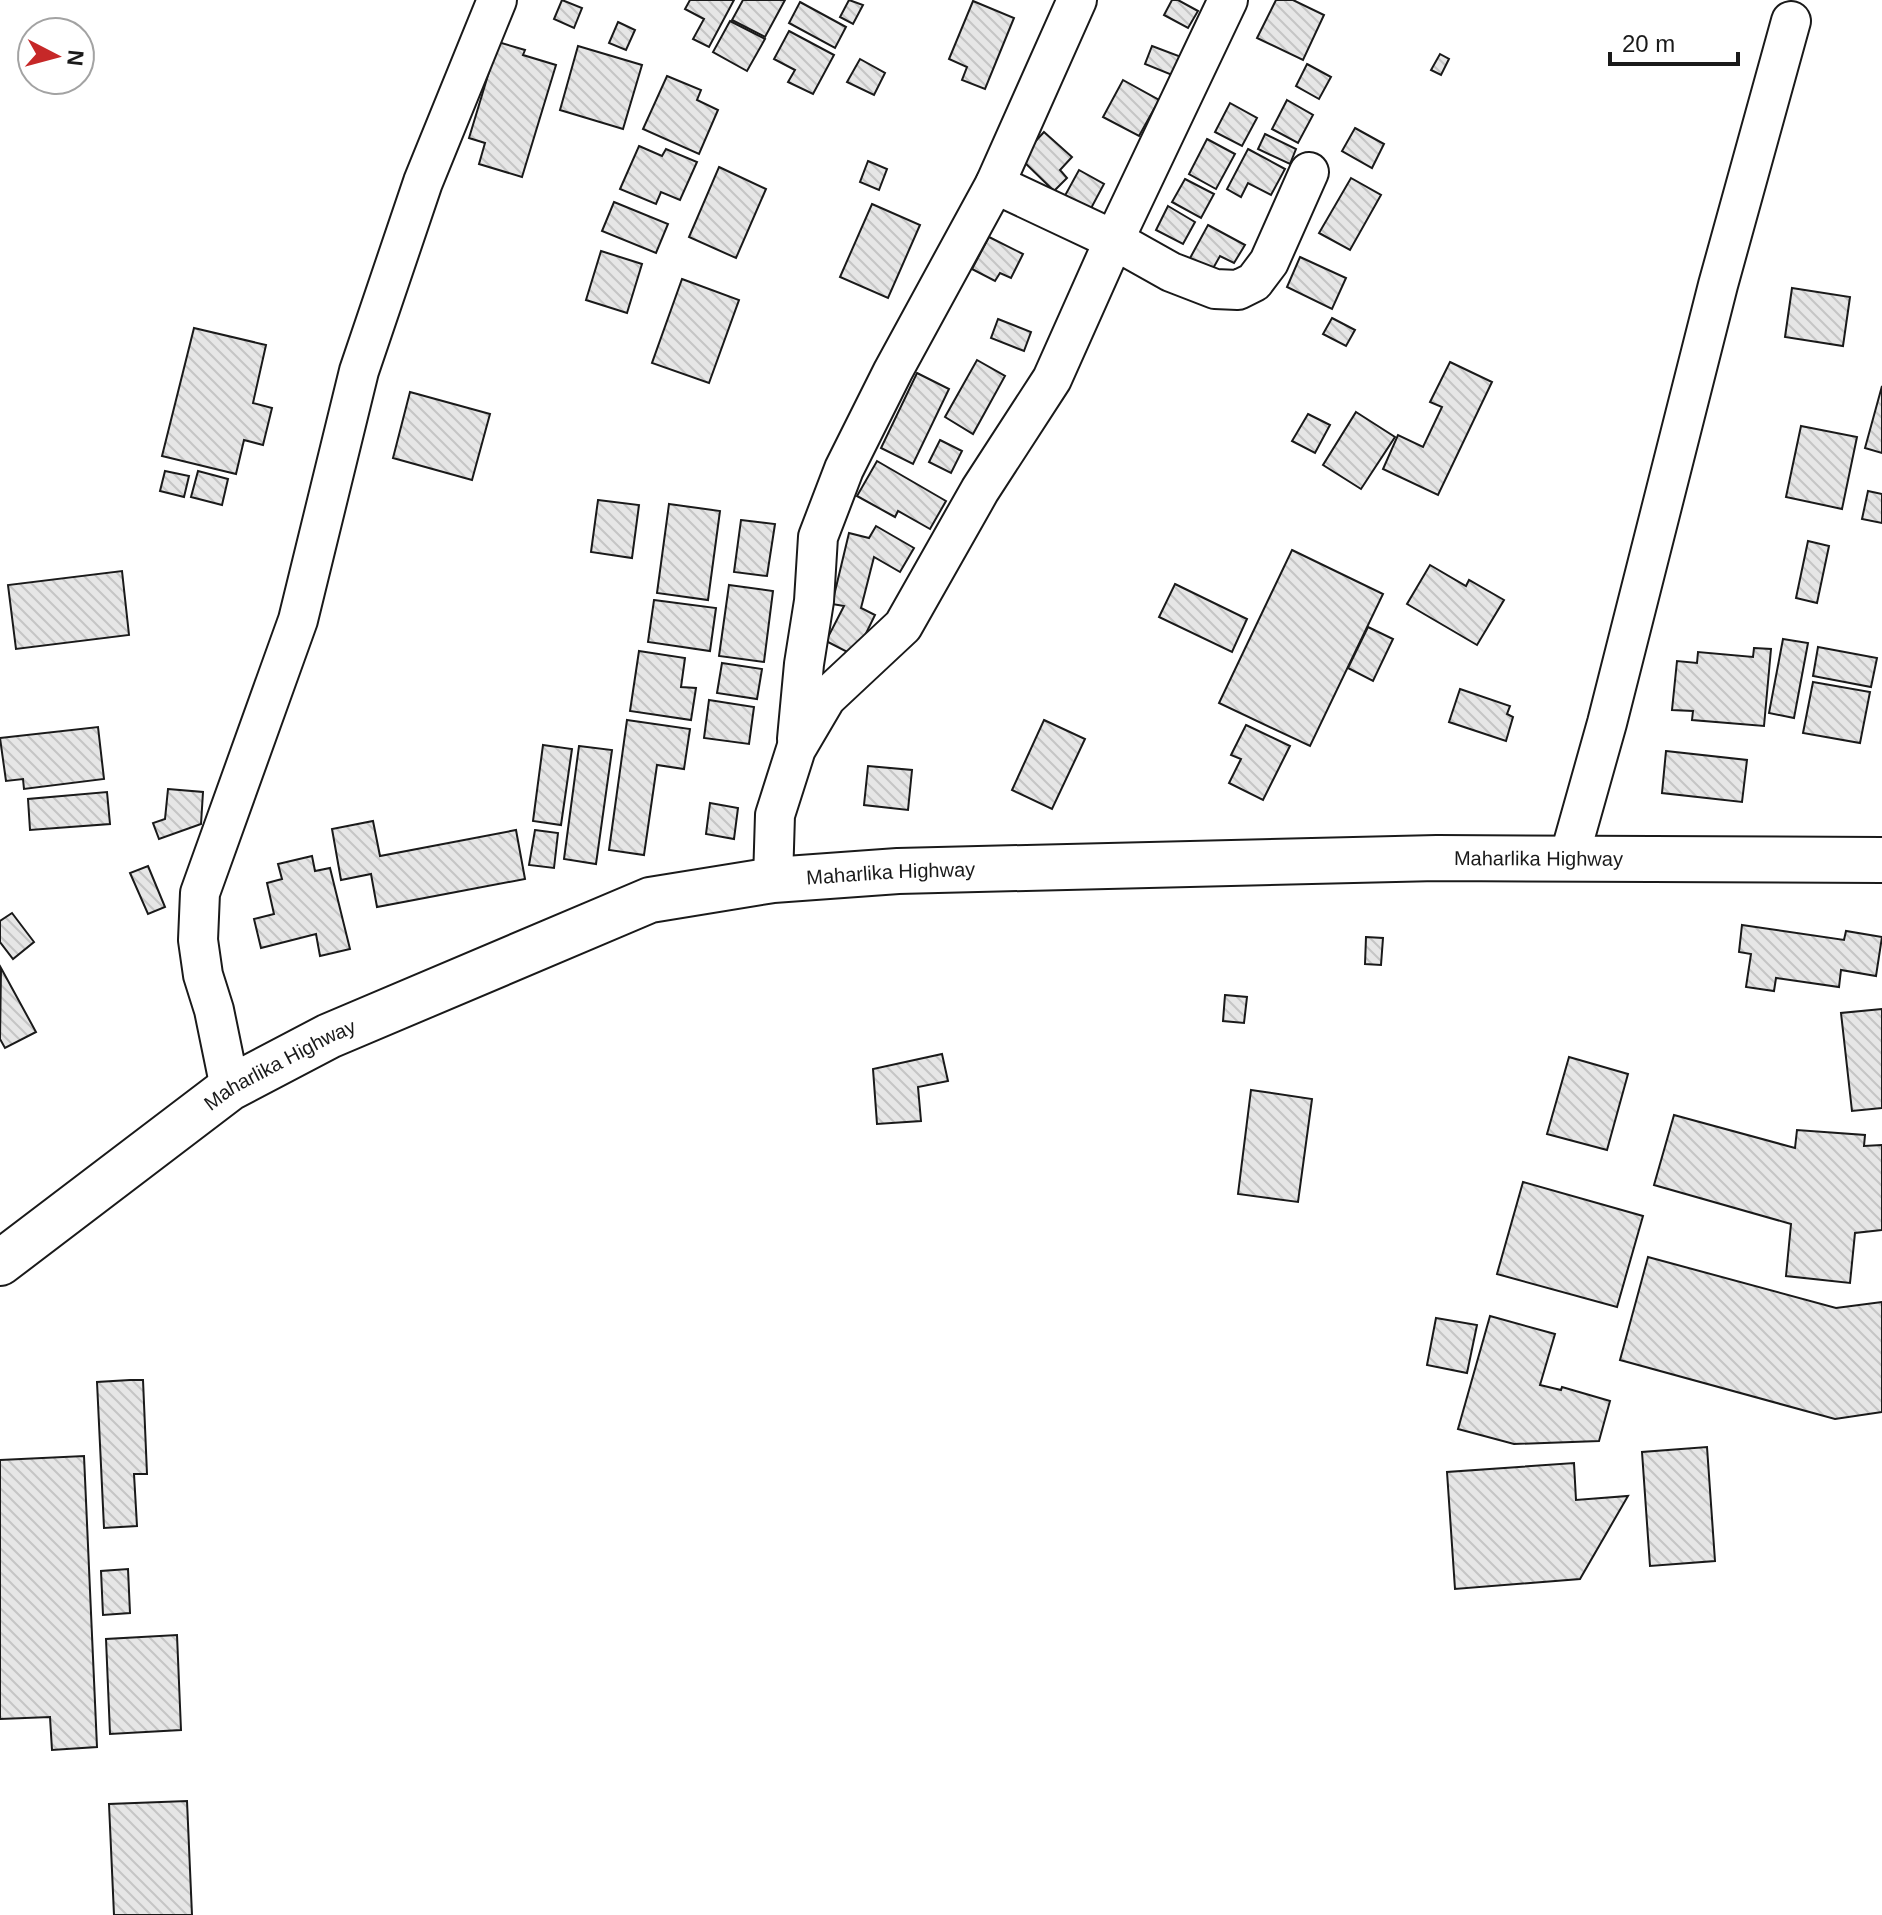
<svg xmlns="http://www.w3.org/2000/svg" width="1882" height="1915" font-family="Helvetica,sans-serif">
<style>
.building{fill:url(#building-back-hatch);stroke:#1a1a1a;stroke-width:2}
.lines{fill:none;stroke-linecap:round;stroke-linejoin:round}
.street-casing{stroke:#1a1a1a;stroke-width:42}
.highway-casing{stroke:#1a1a1a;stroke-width:48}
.street{stroke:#fff;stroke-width:38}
.highway{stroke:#fff;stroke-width:44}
.labels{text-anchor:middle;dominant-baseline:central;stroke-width:6;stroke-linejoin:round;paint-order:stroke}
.street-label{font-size:20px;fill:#1a1a1a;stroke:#fff}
</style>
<defs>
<pattern id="building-back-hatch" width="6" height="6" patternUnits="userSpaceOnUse" patternTransform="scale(2)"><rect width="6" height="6" fill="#e6e6e6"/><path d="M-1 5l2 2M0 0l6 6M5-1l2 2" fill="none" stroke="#c5c5c5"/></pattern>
</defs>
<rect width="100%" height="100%" fill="#fff"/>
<g class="building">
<polygon points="562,0 582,8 574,28 554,19"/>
<polygon points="690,0 734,0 709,47 693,39 704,19 685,9"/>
<polygon points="743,0 785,0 765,37 732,20"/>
<polygon points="849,0 863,5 853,24 840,17"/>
<polygon points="1172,0 1178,0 1198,11 1188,28 1164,15"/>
<polygon points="1276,0 1293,0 1324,15 1303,60 1257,38"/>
<polygon points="973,1 1014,18 985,89 962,80 967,67 949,59"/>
<polygon points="800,2 846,27 835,48 789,23"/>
<polygon points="730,21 765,39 747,71 713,52"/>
<polygon points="618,22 635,30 626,50 609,43"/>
<polygon points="789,31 834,55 813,94 788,82 795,70 774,59"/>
<polygon points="498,42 525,50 523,55 556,65 522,177 479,164 485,143 469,138"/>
<polygon points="578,46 642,65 623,129 560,110"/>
<polygon points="1152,46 1184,58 1177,77 1145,64"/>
<polygon points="1440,54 1449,59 1441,75 1431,70"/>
<polygon points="860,59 885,73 874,95 847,82"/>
<polygon points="1307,64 1331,77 1319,99 1296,86"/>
<polygon points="667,76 701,90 697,100 718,110 699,154 643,129"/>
<polygon points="1123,80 1159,100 1139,136 1103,117"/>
<polygon points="1287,100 1313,115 1298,143 1272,129"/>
<polygon points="1230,103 1257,118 1242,146 1215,132"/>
<polygon points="1355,128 1384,144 1372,168 1342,151"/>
<polygon points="1044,132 1072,157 1060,170 1067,178 1054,191 1020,158"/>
<polygon points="1265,134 1296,149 1290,164 1258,149"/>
<polygon points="1207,139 1235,154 1216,189 1189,174"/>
<polygon points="639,146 662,156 666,149 697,162 680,200 661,192 656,204 620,189"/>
<polygon points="1248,149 1285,169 1271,195 1248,183 1241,197 1227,189"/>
<polygon points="868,161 887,169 879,190 860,182"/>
<polygon points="719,167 766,189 736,258 689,237"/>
<polygon points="1079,170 1104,184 1088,214 1062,201"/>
<polygon points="1351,178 1381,195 1350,250 1319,233"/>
<polygon points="1185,179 1214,194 1201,218 1172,202"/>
<polygon points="614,202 668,224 656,253 602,231"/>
<polygon points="872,204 920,225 888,298 840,277"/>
<polygon points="1168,206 1195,222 1183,244 1156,230"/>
<polygon points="1208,225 1245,245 1234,263 1220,256 1211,272 1189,260"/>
<polygon points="989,237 1023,254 1011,278 1000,273 995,281 972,269"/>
<polygon points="601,251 642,264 627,313 586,300"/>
<polygon points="1300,257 1346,278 1332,309 1287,287"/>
<polygon points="682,279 739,300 709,383 652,363"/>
<polygon points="1792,288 1850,297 1843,346 1785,337"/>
<polygon points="1332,318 1355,330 1346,346 1323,334"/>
<polygon points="998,319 1031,332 1024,351 991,338"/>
<polygon points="194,328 266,345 253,403 272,408 263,445 244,440 236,474 162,456"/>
<polygon points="977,360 1005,376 973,434 945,417"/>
<polygon points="1450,362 1492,382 1438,495 1383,469 1398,435 1423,447 1442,407 1430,402"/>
<polygon points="917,373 949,389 913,464 881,448"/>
<polygon points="1882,386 1882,453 1865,448"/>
<polygon points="410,392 490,414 472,480 393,458"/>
<polygon points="1356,412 1395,437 1361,489 1323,465"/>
<polygon points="1308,414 1330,425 1315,453 1292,441"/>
<polygon points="1801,426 1857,437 1842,509 1786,497"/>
<polygon points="940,440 962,451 951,473 929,462"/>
<polygon points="877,461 946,501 930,529 898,511 895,517 857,496"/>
<polygon points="165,471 189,476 184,497 160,491"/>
<polygon points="198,471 228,479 222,505 191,497"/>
<polygon points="1868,491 1882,494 1882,523 1862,519"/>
<polygon points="598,500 639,505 632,558 591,552"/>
<polygon points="669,504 720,511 708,600 657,593"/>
<polygon points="741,520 775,524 767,576 734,572"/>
<polygon points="876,526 914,548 900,572 874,557 861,608 875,615 855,656 826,641 844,606 832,604 849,533 869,538"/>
<polygon points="1808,541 1829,546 1817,603 1796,598"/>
<polygon points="1292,550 1383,594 1310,746 1219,703"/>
<polygon points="1430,565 1466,586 1469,580 1504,600 1477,645 1407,604"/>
<polygon points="122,571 129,635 16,649 8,585"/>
<polygon points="1175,584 1247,619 1232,652 1159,617"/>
<polygon points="729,585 773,591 764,662 719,656"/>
<polygon points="654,600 716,608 710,651 648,642"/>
<polygon points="1368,627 1393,639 1373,681 1348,668"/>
<polygon points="1783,639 1808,643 1794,718 1769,713"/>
<polygon points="1818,647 1877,658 1871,687 1813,676"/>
<polygon points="1754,648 1771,649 1764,726 1692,720 1693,711 1672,710 1677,661 1697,663 1698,652 1753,657"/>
<polygon points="639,651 685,658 681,687 696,688 691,720 630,711"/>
<polygon points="722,663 762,669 757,699 717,693"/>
<polygon points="1813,682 1870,692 1860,743 1803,733"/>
<polygon points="1460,689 1510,706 1507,714 1513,717 1506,741 1449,722"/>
<polygon points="709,700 754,707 749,744 704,738"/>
<polygon points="627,720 690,729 684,769 657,765 644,855 609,850"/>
<polygon points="1044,720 1085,739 1052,809 1012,790"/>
<polygon points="1246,725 1290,746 1263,800 1229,783 1241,759 1231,755"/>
<polygon points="98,727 104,779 24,789 23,779 6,781 0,738"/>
<polygon points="543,745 572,749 561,825 533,821"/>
<polygon points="579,746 612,750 596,864 564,859"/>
<polygon points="1666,751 1747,760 1742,802 1662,793"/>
<polygon points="868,766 912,770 908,810 864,805"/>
<polygon points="168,789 203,792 201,824 159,839 153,823 165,819"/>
<polygon points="107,792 110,824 30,830 28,799"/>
<polygon points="710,803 738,808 734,839 706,834"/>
<polygon points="373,821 380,856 516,830 525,879 377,907 371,874 341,880 332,829"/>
<polygon points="535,830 558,833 554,868 529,865"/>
<polygon points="312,856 315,871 330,868 350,949 320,956 316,934 261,948 254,919 274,914 267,883 282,879 278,864"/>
<polygon points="148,866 165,907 148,914 130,873"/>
<polygon points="12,913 34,942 13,959 0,942 0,921"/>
<polygon points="1742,925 1844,940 1846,931 1882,937 1876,976 1841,970 1839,987 1776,978 1774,991 1746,987 1751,954 1739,952"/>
<polygon points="1366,937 1383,938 1381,965 1365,964"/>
<polygon points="1,968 36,1032 5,1048 0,1039"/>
<polygon points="1225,995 1247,997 1244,1023 1223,1021"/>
<polygon points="1882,1009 1882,1108 1852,1111 1841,1013"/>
<polygon points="942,1054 948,1081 918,1087 921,1121 877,1124 873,1069"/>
<polygon points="1569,1057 1628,1074 1607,1150 1547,1134"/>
<polygon points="1251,1090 1312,1099 1298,1202 1238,1194"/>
<polygon points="1674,1115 1795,1148 1797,1130 1865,1135 1864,1146 1882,1145 1882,1230 1855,1233 1850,1283 1786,1276 1791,1224 1654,1185"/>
<polygon points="1523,1182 1643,1216 1617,1307 1497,1274"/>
<polygon points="1648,1257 1836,1308 1882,1302 1882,1412 1835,1419 1620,1360"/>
<polygon points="1490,1316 1555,1334 1540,1385 1561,1390 1562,1387 1610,1401 1599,1441 1514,1444 1458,1429"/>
<polygon points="1436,1318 1477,1325 1467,1373 1427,1365"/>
<polygon points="130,1380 143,1380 147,1474 134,1474 137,1526 104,1528 97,1382"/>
<polygon points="1707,1447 1715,1561 1650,1566 1642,1452"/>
<polygon points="84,1456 97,1747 52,1750 50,1717 0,1719 0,1460"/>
<polygon points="1574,1463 1576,1500 1628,1496 1580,1579 1455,1589 1447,1472"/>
<polygon points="128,1569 130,1613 103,1615 101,1571"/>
<polygon points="177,1635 181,1730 110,1734 106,1639"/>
<polygon points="187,1801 192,1915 114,1915 109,1804"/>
</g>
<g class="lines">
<g class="street-casing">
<g id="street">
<polyline points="995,184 1114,240 1171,272 1215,289 1238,290 1254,282 1269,262 1309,172"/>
<polyline points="797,739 804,664 814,601 818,537 844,469 893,371 995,184 1077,0"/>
<polyline points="1569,858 1607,723 1718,285 1791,21"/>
<polyline points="773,880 775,815 796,749 826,698 903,626 980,490 1052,379 1114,240 1228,0"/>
<polyline points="230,1088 214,1010 203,975 198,940 200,893 298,620 359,371 423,182 497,0"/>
</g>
</g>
<g class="highway-casing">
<g id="highway">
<path id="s1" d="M0,1263l230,-175 99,-52 321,-136 123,-20 125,-9 539,-13 445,2"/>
</g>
</g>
<use href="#street" class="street"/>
<use href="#highway" class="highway"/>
</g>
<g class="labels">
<g class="street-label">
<text stroke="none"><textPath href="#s1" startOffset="1640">Maharlika Highway</textPath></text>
<text stroke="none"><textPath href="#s1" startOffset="992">Maharlika Highway</textPath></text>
<text stroke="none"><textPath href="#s1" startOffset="344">Maharlika Highway</textPath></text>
</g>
</g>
<g transform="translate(56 56) rotate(96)"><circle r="38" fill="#ffffff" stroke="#a3a3a3" stroke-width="2"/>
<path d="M0-6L14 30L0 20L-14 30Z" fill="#c62828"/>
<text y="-12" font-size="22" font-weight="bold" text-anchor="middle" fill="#1a1a1a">N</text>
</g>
<path d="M1610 52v12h128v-12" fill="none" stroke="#1a1a1a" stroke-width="4"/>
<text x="1622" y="52" font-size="24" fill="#1a1a1a" stroke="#ffffff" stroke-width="6" paint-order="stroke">20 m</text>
</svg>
